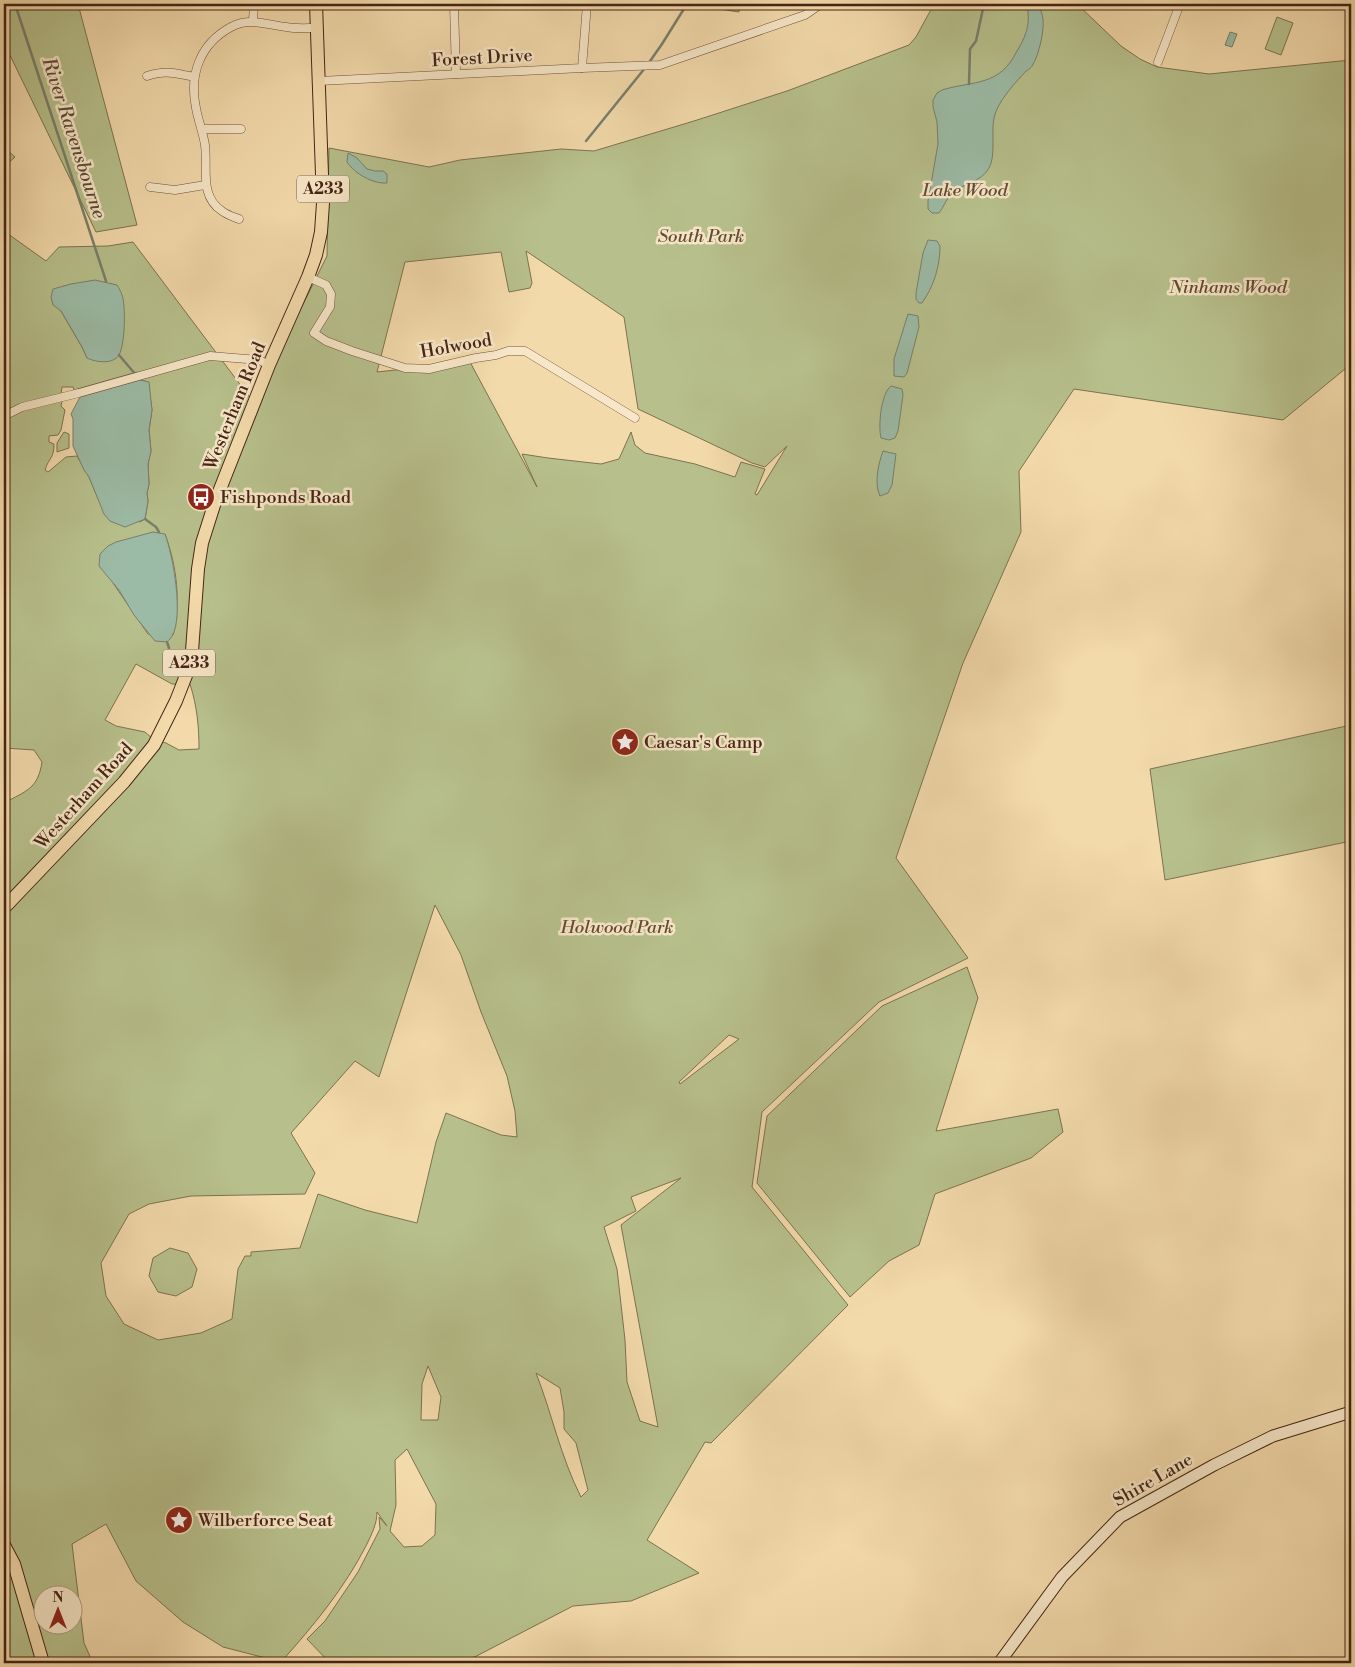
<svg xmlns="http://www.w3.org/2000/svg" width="1355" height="1667" font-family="'Libre Bodoni',serif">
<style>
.green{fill:#b7c08c;stroke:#7e7250;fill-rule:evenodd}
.water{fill:#9cbba6;stroke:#7a7f6c}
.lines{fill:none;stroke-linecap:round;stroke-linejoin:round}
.stream{stroke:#7a7f6c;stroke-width:2.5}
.street-casing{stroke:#71523a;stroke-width:9}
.secondary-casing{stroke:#462415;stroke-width:13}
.primary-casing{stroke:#462415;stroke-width:14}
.street{stroke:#f7e7c8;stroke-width:8}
.secondary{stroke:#f7e7c8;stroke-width:11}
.primary{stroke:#f3daab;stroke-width:12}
.labels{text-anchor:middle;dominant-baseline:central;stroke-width:5;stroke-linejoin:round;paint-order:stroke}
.shield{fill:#f7e7c8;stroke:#7b5e4b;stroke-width:1}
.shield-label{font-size:16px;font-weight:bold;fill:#462415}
.street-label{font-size:18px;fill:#462415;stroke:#f7e7c8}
.park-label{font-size:18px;font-style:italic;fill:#624b33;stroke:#f7e7c8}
.poi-label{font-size:18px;fill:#462415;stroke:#f7e7c8;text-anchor:start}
.water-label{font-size:19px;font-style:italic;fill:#5c4a39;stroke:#f7e7c8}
</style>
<rect width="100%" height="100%" fill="#f3daab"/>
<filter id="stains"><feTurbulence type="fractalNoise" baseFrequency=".004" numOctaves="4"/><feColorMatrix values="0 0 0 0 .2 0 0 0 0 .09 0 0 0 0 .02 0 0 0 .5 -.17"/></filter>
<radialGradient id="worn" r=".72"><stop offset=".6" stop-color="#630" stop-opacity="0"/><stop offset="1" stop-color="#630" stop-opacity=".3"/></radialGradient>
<g class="green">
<polygon points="4,4 78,4 137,225 96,232 4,43"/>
<polygon points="720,4 740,4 739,12 719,9"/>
<path d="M934,4h143l44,42 19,13 17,8 52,7 142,-14v304l-68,56 -209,-31 -55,82 2,61 -58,131 -67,195 72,100 -89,44 -117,110 -10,75 96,118 -137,138 -6,-1 -58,98 52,33 -68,28 -58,5 -110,57h-133l-23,-24 18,-18 33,-49 22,-43 -1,-12 8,9 -10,-14c0,12 -5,21 -10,32 -23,45 -53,81 -86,118l-58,-15 -40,-25 -47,-41 -30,-57 -34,20 12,99 9,20h-89v-860c22,-12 34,-14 38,-41l-8,-12 -30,-2v-517l42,30 13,-14 49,-1 25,-4 121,161 73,-147 2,-108 100,19 31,-7 101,-11 33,2 100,-30 93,-30 122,-46 7,-8zM526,251l98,66 14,92 114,54 13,4 22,-21 -30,49 -2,-1 10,-25 -24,-7 -6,15 -40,-13 -50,-11 -10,-8 -4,-13 -12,27 -18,5 -53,-6 -26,-4 15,33 -67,-125 -93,10 28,-110 96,-10 8,40 21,-4 2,-5zM61,311l43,50 -17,-3 -5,-11zM137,372l3,8 8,2 4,28 -3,20 2,21 -3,13 1,20 -2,9 1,8 -3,18 -5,3 -40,-19 -11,-26 -12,-21 -11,1 -18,15 -3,-2c4,-13 9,-11 9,-26l-5,-2v-6l9,-1 3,-5 4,-20 -4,-4 1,-5 -23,3v-5l22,-5 1,-7h11l1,3zM165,534c12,32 16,69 8,101l-25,-1 -35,-51zM136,664l36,20h18c7,22 9,42 9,65l-20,1 -13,-7 -13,-4 -8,-7 -29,-6 -11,-6zM435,905l26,50 20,57 26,64 8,35 2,26 -16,-2 -55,-22 -10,29 -19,81 -52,-13 -47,-16 -18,54 -49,4v4h-6l-7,13 -6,50 -31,14 -43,7 -34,-16 -18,-28 -5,-33 28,-49 20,-10 42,-8 114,-2 10,-21 -24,-40 64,-72 24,16zM729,1035l10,4 -59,45 -1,-2zM681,1178l-60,47 37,202 -18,-6 -13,-39 -2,-42 -8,-71 -13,-42 32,-16 -5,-14zM428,1366l13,31 -3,23h-17l1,-36zM536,1373l24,15 4,24v17l12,14 12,47 -7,7c-20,-39 -29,-83 -45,-124zM407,1449l29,55 -1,31 -13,11 -18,1 -14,-16 6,-26 -1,-45zM42,1594h30v30h-30z"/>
<polygon points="1277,17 1293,23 1281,55 1265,49"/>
<polygon points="4,147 15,157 4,167"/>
<polygon points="64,432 69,434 69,448 57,452 57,443"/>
<polygon points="1351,725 1351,841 1165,880 1150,769"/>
<polygon points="967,967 978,998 936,1131 1058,1109 1063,1132 1031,1158 935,1194 919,1245 889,1261 850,1297 757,1183 767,1116 882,1006"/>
<polygon points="170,1248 188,1253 197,1269 192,1287 176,1296 158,1292 149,1276 153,1258"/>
</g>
<g class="water">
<path d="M1028,4h9c1,3 4,6 5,10 4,12 -3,42 -10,52 0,1 -5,5 -6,5 -11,12 -29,31 -32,47 -3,14 2,38 -5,50 -8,15 -27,15 -38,26 -5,5 -7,13 -12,19h-7l-4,-4v-8l10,-57 -1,-22 -4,-15v-7l4,-7 5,-3c33,-10 57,-3 75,-39 5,-8 10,-18 11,-28 1,-7 -1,-13 0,-19z"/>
<polygon points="1230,32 1237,34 1232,47 1225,45"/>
<path d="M348,153l9,5 10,11 8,2h8l4,3v9c-14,1 -32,-9 -40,-21z"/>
<path d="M928,240l9,1 3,5c0,20 -6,40 -18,57h-3l-3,-4v-6l7,-40z"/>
<path d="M95,280l22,5c2,3 4,7 5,10 4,11 3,50 -3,60 -6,10 -24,7 -32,3l-5,-11 -21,-36 -8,-6 -2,-8 2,-8 18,-5z"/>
<polygon points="908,314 918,316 919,327 907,373 904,377 894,376 894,359"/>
<polygon points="140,380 149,382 152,410 149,430 151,451 148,464 149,484 147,493 148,501 145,519 125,527 110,521 104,514 89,477 84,470 73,446 73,419 71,414 80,397"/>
<path d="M891,386l11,3 1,6 -5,36 -3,7 -6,2 -8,-2c-3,-12 0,-45 10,-52z"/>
<path d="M883,451l13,3 -4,31 -4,8 -8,3c-6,-13 -2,-31 3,-45z"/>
<path d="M153,532l12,2c8,21 19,83 7,102 -1,2 -3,4 -5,6l-12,-1 -21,-26 -15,-25 -20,-24 1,-12 8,-8 8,-4z"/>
</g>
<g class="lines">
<g class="stream">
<polyline points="15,4 106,281"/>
<polyline points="648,64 662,44 687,4"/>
<polyline points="969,84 970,49 976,41 984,4"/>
<polyline points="586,141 645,68"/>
<polyline points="119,355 136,375"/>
<polyline points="145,519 156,527 159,532"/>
<polyline points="167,642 169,648"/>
</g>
<g class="street-casing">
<g id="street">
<polyline points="454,4 456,74"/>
<polyline points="253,21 254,4"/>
<polyline points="1158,62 1180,4"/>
<polyline points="582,68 660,65 805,15 821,4"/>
<path d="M147,76c19,-6 29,-3 47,1"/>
<polyline points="319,81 582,68 587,4"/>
<polyline points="202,129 241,129"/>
<polyline points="150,187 175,190 205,185"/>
<path d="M239,219c-5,-2 -12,-4 -17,-8 -23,-15 -14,-43 -17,-66 -2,-13 -7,-25 -9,-37 -7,-34 4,-64 35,-81 19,-10 36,-2 55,0 10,2 21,1 31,1"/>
<polyline points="308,277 326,285 331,294 330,307 314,333 326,341 352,351 405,368 429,369 476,358 496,355 508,351 525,351 635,418"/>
<polyline points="4,416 22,407 79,393 210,356 259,360 269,365"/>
</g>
</g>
<g class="secondary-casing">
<polyline id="secondary" points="999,1663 1062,1577 1120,1517 1214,1465 1273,1436 1351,1412"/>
</g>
<g class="primary-casing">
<g id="primary">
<polyline points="4,908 124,782 154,745 176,701 187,673 192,651 198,569 202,543 215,502 269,365 308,277 316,255 321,232 323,203 316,4"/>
<polyline points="4,1545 14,1564 43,1663"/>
</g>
</g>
<use href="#street" class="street"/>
<use href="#secondary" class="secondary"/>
<use href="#primary" class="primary"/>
</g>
<defs>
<g id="bus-disc" transform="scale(1.4375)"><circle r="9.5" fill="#8f2418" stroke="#f7e7c8"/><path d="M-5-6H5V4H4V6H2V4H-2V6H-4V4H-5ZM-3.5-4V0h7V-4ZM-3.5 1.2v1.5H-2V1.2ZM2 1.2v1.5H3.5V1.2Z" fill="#fff"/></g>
<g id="sight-disc" transform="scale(1.4375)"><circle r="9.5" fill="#8f2418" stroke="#f7e7c8"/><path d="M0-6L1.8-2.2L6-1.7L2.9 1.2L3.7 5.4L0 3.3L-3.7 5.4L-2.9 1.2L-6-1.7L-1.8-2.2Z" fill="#fff"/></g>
</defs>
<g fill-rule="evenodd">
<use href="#bus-disc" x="201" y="497"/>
<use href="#sight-disc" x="625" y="742"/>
<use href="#sight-disc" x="179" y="1520"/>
</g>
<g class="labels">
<g class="shield">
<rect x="297" y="175.5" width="52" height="27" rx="4"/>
<rect x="163" y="649.5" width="52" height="27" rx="4"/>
</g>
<g class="shield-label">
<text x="323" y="189">A233</text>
<text x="189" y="663">A233</text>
</g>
<g class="street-label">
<text transform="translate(482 58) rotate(-3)">Forest Drive</text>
<text transform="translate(456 346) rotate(-10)">Holwood</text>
<text transform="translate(235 406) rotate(-68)">Westerham Road</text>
<text transform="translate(84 796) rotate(-48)">Westerham Road</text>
<text transform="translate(1153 1480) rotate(-30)">Shire Lane</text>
</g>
<g class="park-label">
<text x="965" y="190">Lake Wood</text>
<text x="701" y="236">South Park</text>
<text x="1228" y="287">Ninhams Wood</text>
<text x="617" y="927">Holwood Park</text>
</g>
<g class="poi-label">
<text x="220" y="497">Fishponds Road</text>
<text x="644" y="742">Caesar's Camp</text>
<text x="198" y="1520">Wilberforce Seat</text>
</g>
<g class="water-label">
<text transform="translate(74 138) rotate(72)">River Ravensbourne</text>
</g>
</g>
<rect width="1355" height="1667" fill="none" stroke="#f3daab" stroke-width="20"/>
<rect x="5" y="5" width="1345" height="1657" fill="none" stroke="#462415" stroke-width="2.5"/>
<rect x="10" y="10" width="1335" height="1647" fill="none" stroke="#462415"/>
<g transform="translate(58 1610)"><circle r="24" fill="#f7e7c8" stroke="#b09980"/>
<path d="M0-4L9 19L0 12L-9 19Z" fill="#8f2418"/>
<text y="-8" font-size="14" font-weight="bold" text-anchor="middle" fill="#462415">N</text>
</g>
<rect width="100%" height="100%" filter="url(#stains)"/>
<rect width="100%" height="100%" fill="url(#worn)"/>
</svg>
